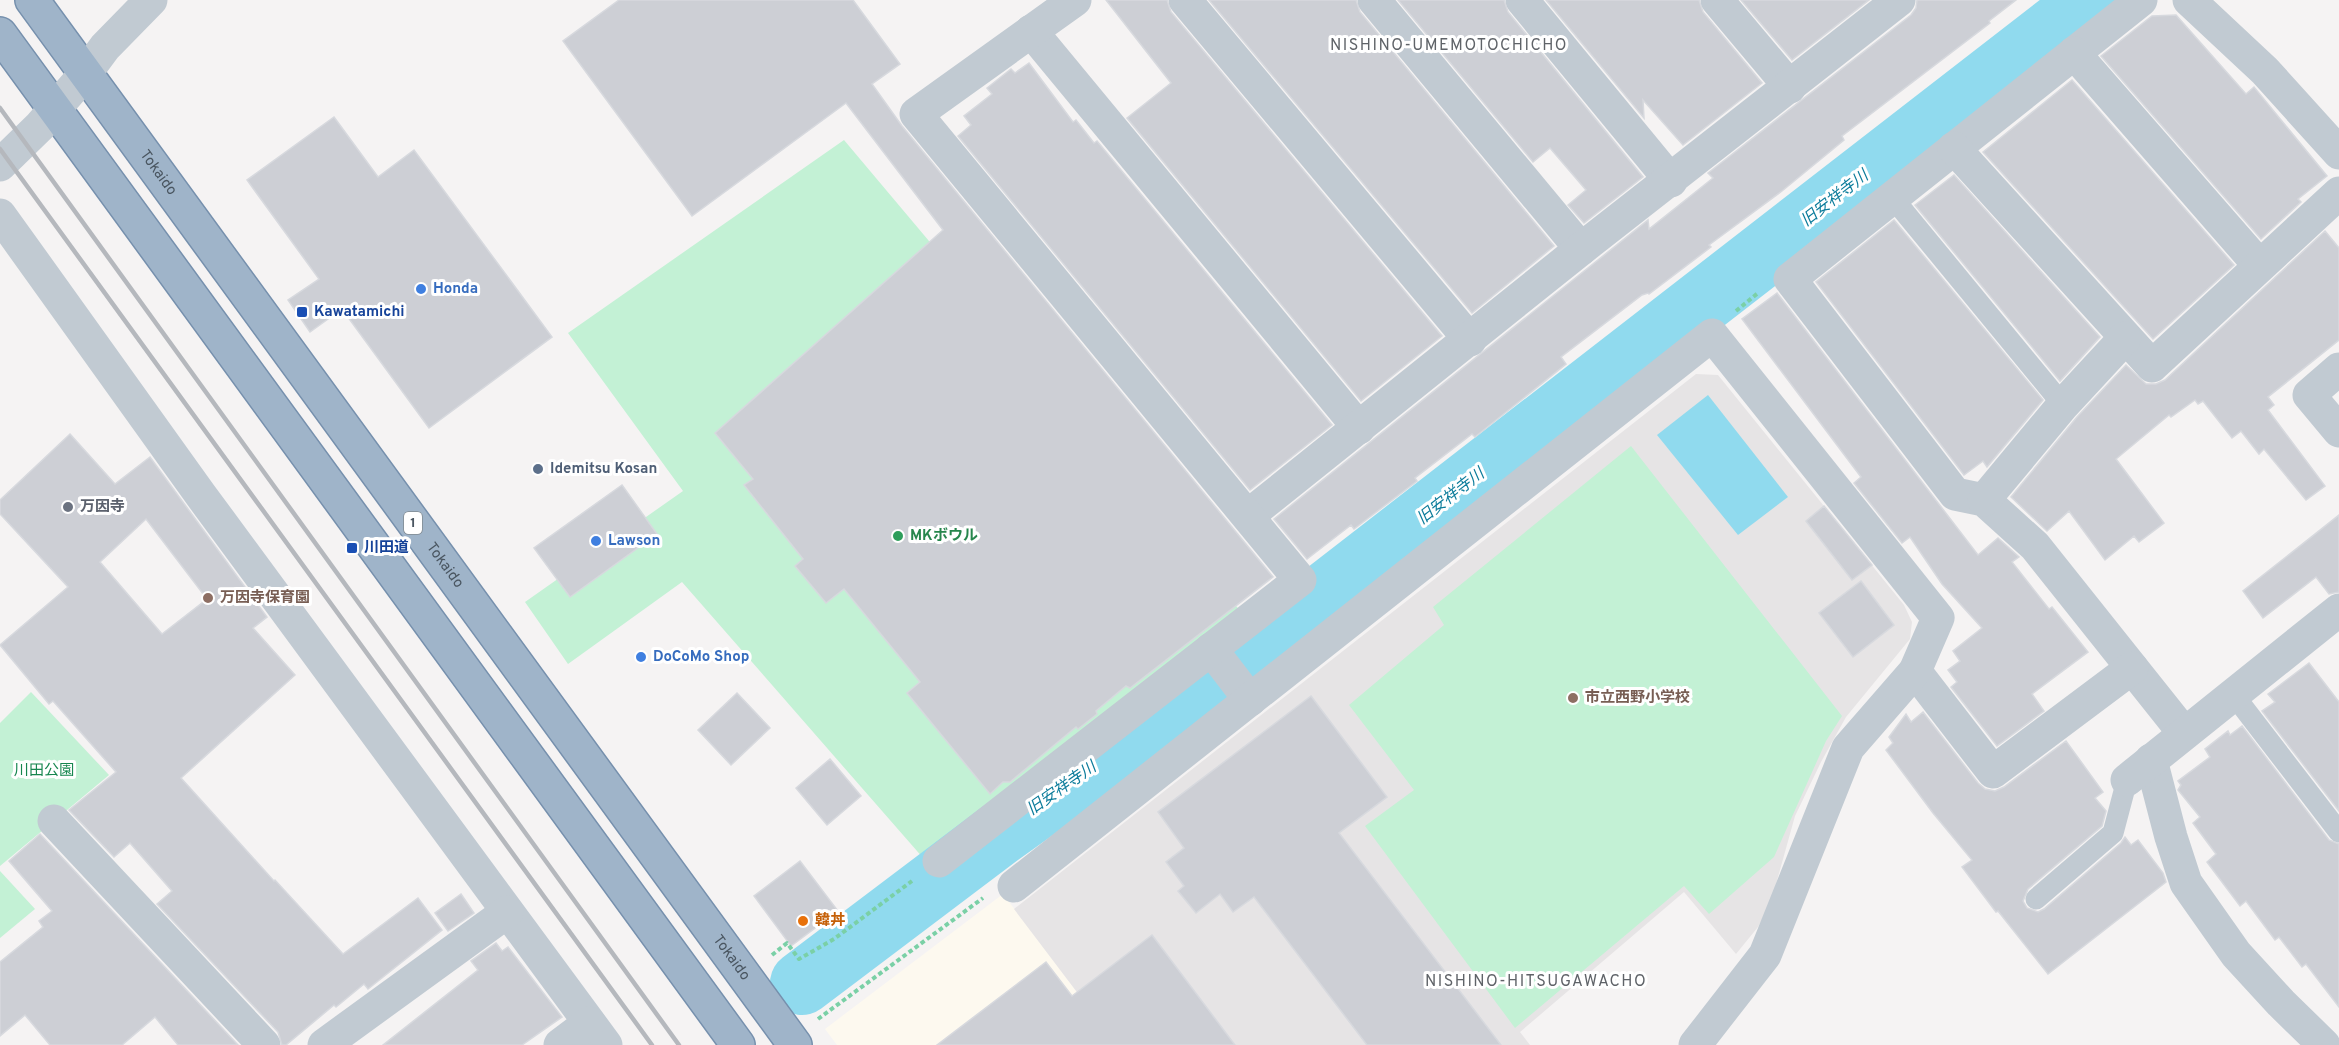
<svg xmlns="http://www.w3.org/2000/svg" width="2339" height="1045" font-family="Overpass,'Noto Sans JP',sans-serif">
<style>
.commercial{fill:#fdf9ef}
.education{fill:#e6e4e5}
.green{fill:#c3f1d5}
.water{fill:#90daee}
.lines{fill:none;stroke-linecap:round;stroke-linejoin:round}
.river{stroke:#90daee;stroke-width:64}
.building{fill:#cdcfd5;stroke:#d7d9de;stroke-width:1.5;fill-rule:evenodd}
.trunk-casing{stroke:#7690ad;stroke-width:36}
.path{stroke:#7ad0a6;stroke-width:4;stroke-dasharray:4.5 3;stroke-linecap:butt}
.service{stroke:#c1cad2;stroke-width:21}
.minor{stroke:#c1cad2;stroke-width:33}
.trunk{stroke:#9fb4c9;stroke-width:33}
.rail{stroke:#b5b8bd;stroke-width:4.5}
.shop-dot{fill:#3f7fe0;stroke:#fff;stroke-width:2}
.transit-dot{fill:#1a4fb4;stroke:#fff;stroke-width:2}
.service-dot{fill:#5c6f8a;stroke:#fff;stroke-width:2}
.worship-dot{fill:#6b7280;stroke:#fff;stroke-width:2}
.leisure-dot{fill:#2e9e5b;stroke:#fff;stroke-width:2}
.education-dot{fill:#8d6e63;stroke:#fff;stroke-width:2}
.food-dot{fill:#e8710a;stroke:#fff;stroke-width:2}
.labels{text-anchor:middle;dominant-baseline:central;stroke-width:6;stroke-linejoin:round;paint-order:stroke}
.shield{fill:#fff;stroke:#808990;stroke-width:1.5}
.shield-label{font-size:14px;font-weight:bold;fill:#4a5661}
.street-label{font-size:15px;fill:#4a5661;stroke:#fff}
.shop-label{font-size:15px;font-weight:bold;fill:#366cbe;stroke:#fff;text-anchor:start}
.transit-label{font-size:15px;font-weight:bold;fill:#164399;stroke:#fff;text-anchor:start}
.service-label{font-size:15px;font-weight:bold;fill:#4e5e75;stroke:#fff;text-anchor:start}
.worship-label{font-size:15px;font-weight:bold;fill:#5b616d;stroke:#fff;text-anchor:start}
.leisure-label{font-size:15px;font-weight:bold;fill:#27864d;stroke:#fff;text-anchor:start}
.education-label{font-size:15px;font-weight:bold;fill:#785e54;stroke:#fff;text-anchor:start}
.park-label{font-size:15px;fill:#17864f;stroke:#fff}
.food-label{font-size:15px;font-weight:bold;fill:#c56008;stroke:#fff;text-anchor:start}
.neighbourhood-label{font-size:16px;letter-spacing:1.5px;fill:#5f6368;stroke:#fff}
.water-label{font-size:16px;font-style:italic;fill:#0c7c9b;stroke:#fff}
</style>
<rect width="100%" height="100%" fill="#f5f3f3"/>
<polygon class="commercial" points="1003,894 1117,1045 837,1045 825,1029"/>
<polygon class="education" points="1696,374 1718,375 1904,605 1912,622 1910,639 1846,717 1821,762 1795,816 1771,902 1758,927 1736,954 1684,892 1520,1032 1530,1045 1117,1045 1014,909"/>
<g class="green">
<polygon points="844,140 1242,613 924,859 682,582 568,664 525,602 683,491 568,333"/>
<polygon points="1631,446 1842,716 1826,741 1774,857 1709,914 1684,886 1515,1028 1365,826 1414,790 1349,705 1444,625 1433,607"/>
<polygon points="31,692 109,775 0,866 0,723"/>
<polygon points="0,871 35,909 0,938"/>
</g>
<polygon class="water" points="1708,395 1788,497 1738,535 1657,435"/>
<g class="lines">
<polyline class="river" points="802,983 998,835 1208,685 2092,0"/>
</g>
<g class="building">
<polygon points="619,0 853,0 900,64 872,84 902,126 1273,577 1130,688 1126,686 1096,711 1097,714 1078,729 1076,727 1010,782 1003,782 990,794 907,693 920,682 844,589 826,603 795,566 803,559 744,485 753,479 715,433 943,230 846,103 692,216 563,41"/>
<polygon points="1106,0 1167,0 1171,12 1442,336 1361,401 1127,118 1171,83"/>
<polygon points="1209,0 1356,0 1360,12 1554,246 1472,313"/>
<polygon points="1398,0 1504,0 1508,12 1643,177 1584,223 1568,205 1586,190 1550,148 1533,162"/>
<polygon points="1546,0 1699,0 1703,12 1762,83 1683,145 1643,100 1644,118"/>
<polygon points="1741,0 1869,0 1792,60"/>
<polygon points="1917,0 2016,0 1989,21 1990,23 1842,136 1844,140 1782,191 1709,245 1711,247 1649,294 1648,293 1642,295 1561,357 1566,364 1475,437 1472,434 1415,478 1417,481 1354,529 1351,525 1307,559 1274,519 1648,220 1649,229 1713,178 1708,173 1911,15 1916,8"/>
<polygon points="2176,15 2246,94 2254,87 2327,176 2298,199 2301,202 2261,239 2101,56 2152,16"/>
<polygon points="1029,63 1073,122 1076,120 1094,143 1097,141 1332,425 1250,490 958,136 971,125 964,116 992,94 987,88 1011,69 1015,73"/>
<polygon points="2072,80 2234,265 2153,339 1983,152"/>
<polygon points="334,117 378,177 414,150 552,337 429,428 342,309 310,332 288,300 319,279 247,180"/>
<polygon points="1954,175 2100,337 2060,381 1915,205"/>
<polygon points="1894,220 2043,400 1987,467 1983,461 1964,475 1816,282"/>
<polygon points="2325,231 2339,248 2339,340 2268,397 2274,405 2268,410 2325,486 2306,500 2264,449 2259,454 2241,431 2232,438 2203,401 2198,404 2195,400 2171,417 2169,415 2116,459 2164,523 2139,542 2134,536 2105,560 2069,511 2047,531 2011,497 2077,417 2126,365 2146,384 2156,384 2165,380"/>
<polygon points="1777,293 1978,555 1998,538 2019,557 2012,562 2049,609 2052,607 2088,652 2032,694 2044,711 1997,746 1951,687 1957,682 1948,670 1960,661 1953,651 1982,628 1942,584 1910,537 1902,543 1854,483 1861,477 1742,319"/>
<path d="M70,434l45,50 35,-27 117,160 -14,11 42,47 -114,103 93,103 1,-1 68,74 75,-56 24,32 -74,59 -4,-5 -28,23 -2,-2 -48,40h-4l-4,-13 -121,-128 15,-13 -42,-48 -16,14 -45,-47 47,-38 -63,-71 -4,3 -49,-59 68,-58 -68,-73v-14zM146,519l61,80 -45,35 -62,-72z"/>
<polygon points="622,485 657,534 570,597 534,548"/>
<polygon points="1824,506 1872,565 1852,580 1806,521"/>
<polygon points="2339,515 2339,592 2329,594 2316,577 2263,618 2243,591"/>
<polygon points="1861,581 1894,625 1853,657 1819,613"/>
<polygon points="2309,663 2339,702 2339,811 2262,711 2275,702 2268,694"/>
<polygon points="737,693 770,728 731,765 698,730"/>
<polygon points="1311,696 1387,797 1339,833 1501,1045 1367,1045 1254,897 1233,912 1220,894 1196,913 1178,891 1184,886 1166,862 1184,848 1158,812"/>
<polygon points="1923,712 1978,783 1985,789 1995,791 2004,787 2066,741 2103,792 2095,798 2106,811 2102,826 2028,889 2023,901 2027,908 2038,912 2044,909 2121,843 2125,837 2131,845 2138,840 2163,873 2166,882 2048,974 1998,911 1996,912 1962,867 1972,860 1933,813 1886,750 1893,743 1889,737 1906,714 1911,722"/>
<polygon points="2242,726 2329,840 2339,844 2339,1007 2306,964 2302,967 2279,937 2275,940 2246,901 2240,906 2207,862 2216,854 2193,823 2200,817 2178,790 2181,785 2178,781 2210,757 2205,749 2228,731 2230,735"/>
<polygon points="830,759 861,796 827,825 796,788"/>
<polygon points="40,834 238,1045 178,1045 155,1017 122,1045 50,1045 25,1015 0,1036 0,962 43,927 39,921 52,911 9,861"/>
<polygon points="800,861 838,911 791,946 754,896"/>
<polygon points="461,894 474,913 448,931 435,913"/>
<polygon points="1152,935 1235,1045 937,1045 1046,962 1072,996"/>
<polygon points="496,943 502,951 508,947 562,1017 522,1045 383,1045 478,970 471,961"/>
</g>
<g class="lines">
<g class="trunk-casing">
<g id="trunk">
<path id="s1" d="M32,0l763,1045"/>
<polyline points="0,34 738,1045"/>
</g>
</g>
<g class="path">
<polyline points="1736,311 1758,293"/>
<polyline points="772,955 787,943 799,959 834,939 912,881"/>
<polyline points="818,1019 983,898"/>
</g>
<g class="service">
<polyline points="1892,197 2063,405"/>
<polyline points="2233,694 2339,832"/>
<polyline points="2036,899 2113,833 2127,780"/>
</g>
<g class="minor">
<polyline points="1185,0 1470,340"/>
<polyline points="1374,0 1581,249"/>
<polyline points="1522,0 1671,181"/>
<polyline points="1717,0 1790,87"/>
<polyline points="2141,0 1790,279 1955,494 1984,500 2035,546 2184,733"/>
<polyline points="2189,0 2265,71 2339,153"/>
<polyline points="1031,31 1359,428"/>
<polyline points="2074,53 2259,265"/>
<polyline points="1954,148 2152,366 2339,193"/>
<polyline points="0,165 40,126 85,74 105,47 151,0"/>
<polyline points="0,215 200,494 606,1045"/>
<polyline points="2339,369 2309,395 2339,431"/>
<polyline points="1984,500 2063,405 2125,338"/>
<polyline points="1249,515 1581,249 1899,0"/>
<polyline points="1211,649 1250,700"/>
<polyline points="1915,671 1993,772 2132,668"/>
<polyline points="2151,760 2171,837 2186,883 2236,954 2281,1003 2324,1045"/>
<polyline points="2127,780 2339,610"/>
<polyline points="54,821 264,1045"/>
<polyline points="939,861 1300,580 916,114 1075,0"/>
<polyline points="1014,886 1712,335 1938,618 1915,671 1848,748 1765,955 1695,1045"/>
<polyline points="324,1045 507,912"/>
<polyline points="560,1045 589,1023"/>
</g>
<use href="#trunk" class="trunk"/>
<g class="rail">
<polyline points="0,108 679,1045"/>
<polyline points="0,149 652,1045"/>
</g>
</g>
<g class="shop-dot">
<circle cx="421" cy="289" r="6"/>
<circle cx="596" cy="541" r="6"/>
<circle cx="641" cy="657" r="6"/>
</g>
<g class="transit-dot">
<rect x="296" y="306" width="12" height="12" rx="3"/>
<rect x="346" y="542" width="12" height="12" rx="3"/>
</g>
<circle class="service-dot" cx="538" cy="469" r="6"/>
<circle class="worship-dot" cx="68" cy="507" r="6"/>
<circle class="leisure-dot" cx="898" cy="536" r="6"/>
<g class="education-dot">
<circle cx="208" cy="598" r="6"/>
<circle cx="1573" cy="698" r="6"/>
</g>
<circle class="food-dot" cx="803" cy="921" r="6"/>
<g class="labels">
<rect class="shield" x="404" y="512" width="18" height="22" rx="4.5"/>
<g class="shield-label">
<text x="413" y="523">1</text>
</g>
<g class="street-label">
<text stroke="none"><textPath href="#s1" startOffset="214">Tokaido</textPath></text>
<text stroke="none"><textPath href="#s1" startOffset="700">Tokaido</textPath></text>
<text stroke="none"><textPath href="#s1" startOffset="1186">Tokaido</textPath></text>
</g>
<g class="shop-label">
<text x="433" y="289">Honda</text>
<text x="608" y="541">Lawson</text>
<text x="653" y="657">DoCoMo Shop</text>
</g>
<g class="transit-label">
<text x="314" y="312">Kawatamichi</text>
<text x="364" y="548">川田道</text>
</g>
<g class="service-label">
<text x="550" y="469">Idemitsu Kosan</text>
</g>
<g class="worship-label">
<text x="80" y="507">万因寺</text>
</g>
<g class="leisure-label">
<text x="910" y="536">MKボウル</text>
</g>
<g class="education-label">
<text x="220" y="598">万因寺保育園</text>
<text x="1585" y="698">市立西野小学校</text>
</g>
<g class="park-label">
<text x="44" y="771">川田公園</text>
</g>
<g class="food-label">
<text x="815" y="921">韓丼</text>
</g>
<g class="neighbourhood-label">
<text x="1449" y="46">NISHINO-UMEMOTOCHICHO</text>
<text x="1536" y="982">NISHINO-HITSUGAWACHO</text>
</g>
<g class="water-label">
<text transform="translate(1835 199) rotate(-38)">旧安祥寺川</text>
<text transform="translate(1451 497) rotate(-38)">旧安祥寺川</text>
<text transform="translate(1062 789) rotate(-35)">旧安祥寺川</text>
</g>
</g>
</svg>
